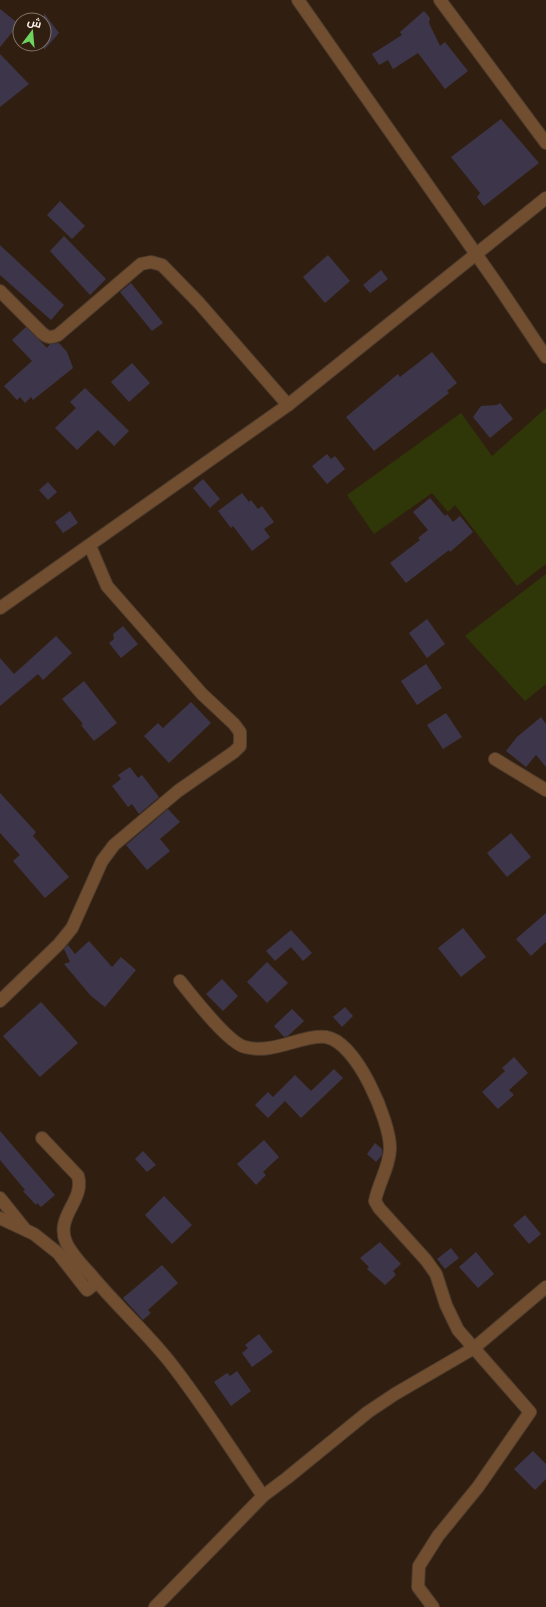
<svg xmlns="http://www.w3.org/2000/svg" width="546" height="1607" font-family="'Fira Sans Condensed',Cairo,sans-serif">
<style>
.green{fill:#2f3709}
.building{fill:#3d364a}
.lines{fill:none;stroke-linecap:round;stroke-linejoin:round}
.minor-casing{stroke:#4d3c2e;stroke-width:14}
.minor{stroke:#724e30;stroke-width:12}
</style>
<rect width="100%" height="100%" fill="#301f10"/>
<g class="green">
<polygon points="546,408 546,564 517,586 455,505 448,512 432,493 374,534 347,495 461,413 492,456"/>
<polygon points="546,574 546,684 525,701 465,636"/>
</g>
<g class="building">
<polygon points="0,9 19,24 0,47"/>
<polygon points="424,11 430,18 429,23 440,46 445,42 468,71 445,89 418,53 393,69 388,60 379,65 372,54 402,35 400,32"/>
<polygon points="44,13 59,33 44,50"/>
<polygon points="0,54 29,84 0,107"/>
<polygon points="501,119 539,163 484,206 477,197 480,193 451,157"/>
<polygon points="60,201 85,226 72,239 47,215"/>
<polygon points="64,236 106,279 90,295 50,251"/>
<polygon points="0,245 64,305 51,320 0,275"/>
<polygon points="328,255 350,281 325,303 303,277"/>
<polygon points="381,270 388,279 370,293 363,285"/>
<polygon points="131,283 163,323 152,331 120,292"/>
<polygon points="26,327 47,348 50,344 59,343 67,352 73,368 33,400 31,397 25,403 20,397 17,400 4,386 32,361 12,340"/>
<polygon points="432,352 457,383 447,391 449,393 374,451 346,417 398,374 400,377"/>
<polygon points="132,363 150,383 129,402 111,382"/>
<polygon points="85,388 129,431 114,446 98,430 77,450 55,428 76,408 70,402"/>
<polygon points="500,403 513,419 490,438 473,417 481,406 497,405"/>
<polygon points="327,454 331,459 335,456 345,469 327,484 312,466"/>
<polygon points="203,479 220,499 210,508 193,488"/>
<polygon points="48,482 57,492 48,500 39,490"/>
<polygon points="242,493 249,502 251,500 258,509 262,506 274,522 264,529 270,537 252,551 233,526 231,528 218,511"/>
<polygon points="430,498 445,516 447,514 453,522 460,516 473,532 450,552 449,550 406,583 390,563 420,540 418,538 428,530 413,512"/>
<polygon points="70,511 78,523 63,533 55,522"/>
<polygon points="427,619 445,644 427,658 409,633"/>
<polygon points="123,626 138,644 121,658 109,643 114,639 113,634"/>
<polygon points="56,636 72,653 43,680 38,674 0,706 0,658 14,674"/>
<polygon points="426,664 442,688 417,705 401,681"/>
<polygon points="84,681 117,723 94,741 81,725 83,724 62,699"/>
<polygon points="191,702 211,723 169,763 144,736 158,723 163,728"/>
<polygon points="446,713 462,737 443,749 427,725"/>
<polygon points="541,717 546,724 546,767 536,755 526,767 506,751 517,737"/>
<polygon points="130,767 138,778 142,775 159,797 139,814 132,804 128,807 112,786 121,779 118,775"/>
<polygon points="0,793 36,832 33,836 69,877 45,898 13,861 20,855 0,833"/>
<polygon points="168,809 180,822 160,839 170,851 147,870 126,845"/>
<polygon points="511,833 531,857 507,877 487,853"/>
<polygon points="546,913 546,942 531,956 516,939"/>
<polygon points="463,928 486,957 461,977 438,948"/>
<polygon points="291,930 312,953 303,961 291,947 275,961 266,951"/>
<polygon points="89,941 112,967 121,957 136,970 105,1007 91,996 64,964 70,962 64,949 68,945 75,954"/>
<polygon points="267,962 288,983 267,1003 247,982"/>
<polygon points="222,979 238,996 223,1011 206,994"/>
<polygon points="41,1002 78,1043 40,1077 3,1036"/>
<polygon points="345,1007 353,1016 342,1027 333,1017"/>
<polygon points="292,1009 304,1021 288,1036 284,1037 274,1026"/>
<polygon points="514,1057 528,1073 509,1090 514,1095 498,1109 482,1092 505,1071 502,1068"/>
<polygon points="334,1069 343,1078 301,1118 285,1101 268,1118 255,1105 268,1092 273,1097 295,1075 311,1091"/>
<polygon points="0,1131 55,1195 41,1207 37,1203 36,1205 23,1191 25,1190 0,1160"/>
<polygon points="264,1140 279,1157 263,1172 266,1175 256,1185 237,1164"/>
<polygon points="375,1143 382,1149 382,1155 376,1162 367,1154"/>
<polygon points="143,1151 156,1165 147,1172 135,1159"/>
<polygon points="164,1196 192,1225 172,1244 145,1215"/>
<polygon points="525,1215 541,1234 529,1244 513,1225"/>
<polygon points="380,1242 401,1264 393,1271 396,1275 385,1285 367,1269 369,1267 360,1258"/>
<polygon points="451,1248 459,1258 445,1269 437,1259"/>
<polygon points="476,1252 494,1274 478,1288 459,1267"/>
<polygon points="162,1265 178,1283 148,1310 151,1313 143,1320 123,1298"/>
<polygon points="259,1334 273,1352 252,1367 242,1353 248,1348 245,1345"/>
<polygon points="237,1371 251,1391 231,1406 214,1382 227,1373 230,1376"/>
<polygon points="533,1451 546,1464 546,1479 535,1490 514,1469"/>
</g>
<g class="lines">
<g class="minor-casing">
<g id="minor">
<polyline points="298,0 497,284 546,357"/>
<polyline points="440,0 546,143"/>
<path d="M0,291l42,42c6,5 9,5 16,2l83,-71 10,-2 11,3 37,38 89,102"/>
<polyline points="0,608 288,405 546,198"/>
<polyline points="495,759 546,790"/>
<path d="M180,981c12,15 48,62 65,66 28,8 58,-13 81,-10 31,5 64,84 64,111 0,18 -12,36 -15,53l4,7 47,52 10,14 10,31 12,25 72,82 -52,75 -40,49 -19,30 -1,21 15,20"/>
<polyline points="0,1001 59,944 72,928 102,861 114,845 178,791 234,752 240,746 240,732 234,724 202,694 107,586 90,546"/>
<path d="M42,1138l36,38c7,25 -23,40 -12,66 5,12 17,24 26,34 24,29 53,55 77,85 34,43 63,90 94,135"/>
<polyline points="0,1198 24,1228"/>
<polyline points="0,1218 34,1234 58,1253 87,1290 97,1282"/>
<polyline points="155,1607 263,1496 287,1478 368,1412 395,1394 474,1348 546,1287"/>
</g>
</g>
<use href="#minor" class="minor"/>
</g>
<g transform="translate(32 32) rotate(16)"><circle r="19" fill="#301f10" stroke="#827366"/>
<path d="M0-3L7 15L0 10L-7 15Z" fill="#6fd35f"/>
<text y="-6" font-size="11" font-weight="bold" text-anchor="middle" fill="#fcf1e7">ش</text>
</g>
</svg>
